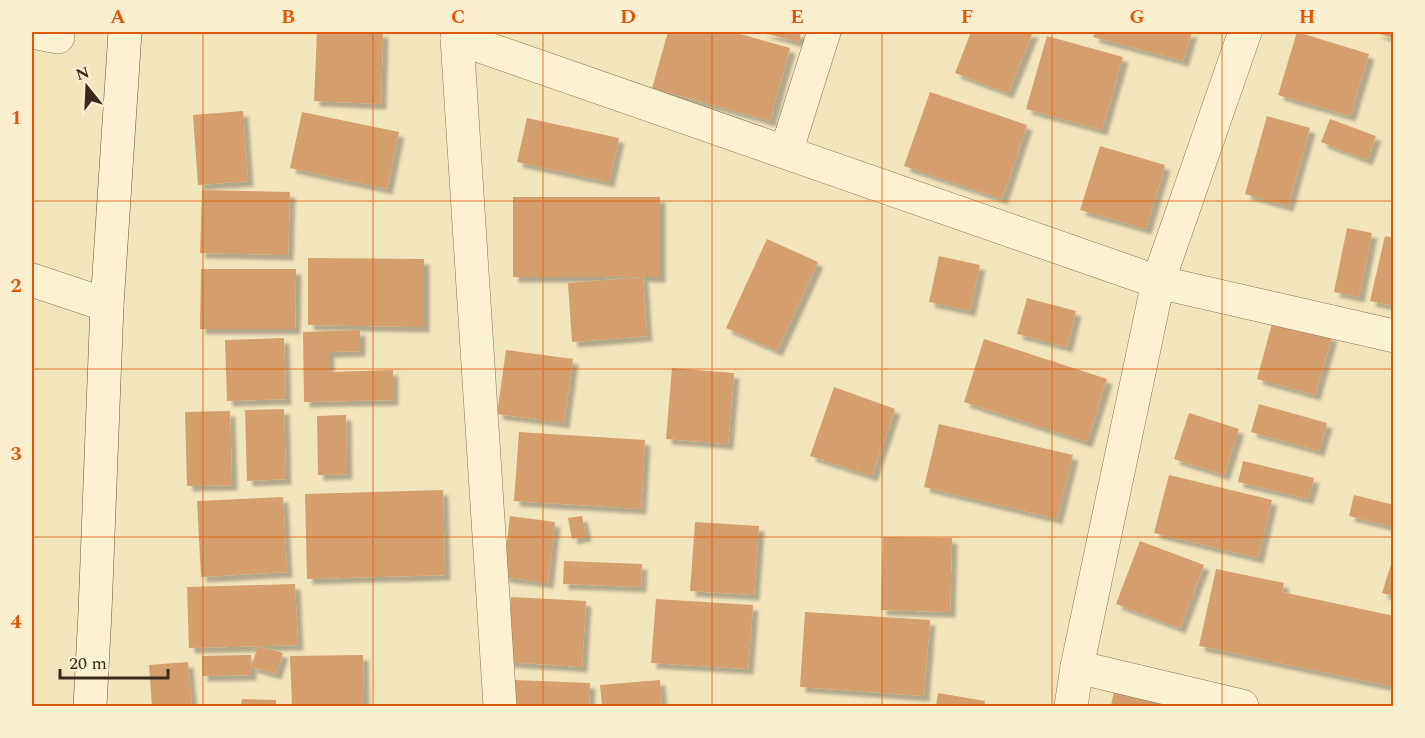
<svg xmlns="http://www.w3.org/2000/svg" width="1425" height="738" font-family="Spectral,serif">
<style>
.building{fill:#d59e6e;filter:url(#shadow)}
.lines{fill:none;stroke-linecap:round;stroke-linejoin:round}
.minor-casing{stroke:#8c7454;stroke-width:34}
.tertiary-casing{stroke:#8c7454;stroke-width:34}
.secondary-casing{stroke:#6d5537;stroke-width:34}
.minor{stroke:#fcf1d0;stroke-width:33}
.tertiary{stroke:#fcf1d0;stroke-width:33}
.secondary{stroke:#fcf1d0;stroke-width:33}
.grid{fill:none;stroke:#df570d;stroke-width:1.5;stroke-opacity:0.55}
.neatline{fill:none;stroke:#df570d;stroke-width:2}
.grid-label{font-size:20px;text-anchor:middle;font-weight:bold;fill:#df570d}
</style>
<defs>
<filter id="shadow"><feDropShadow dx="5.5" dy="5.5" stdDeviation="1.5" flood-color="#0004"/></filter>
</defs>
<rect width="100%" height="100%" fill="#f2e5bc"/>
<g class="building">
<polygon points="317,32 383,32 381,104 314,101"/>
<polygon points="668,32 733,32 790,48 770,121 652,88"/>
<polygon points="760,32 801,32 799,42"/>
<polygon points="971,32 1033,32 1008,93 955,73"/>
<polygon points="1095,32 1192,32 1183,61 1093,37"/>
<polygon points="1297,32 1369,54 1350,116 1278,95"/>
<polygon points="1373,32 1394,32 1394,38"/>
<polygon points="1047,36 1123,57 1102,130 1026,109"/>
<polygon points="930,92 1027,125 1002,199 904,166"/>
<polygon points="243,111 248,181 198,185 193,115"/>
<polygon points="302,112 399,132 387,189 290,168"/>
<polygon points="1267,116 1310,128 1288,206 1245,194"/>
<polygon points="527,118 619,138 609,182 517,162"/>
<polygon points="1330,119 1376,136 1367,160 1321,142"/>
<polygon points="1100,146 1165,165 1146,229 1080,210"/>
<polygon points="202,190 290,192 288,255 200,253"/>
<rect x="513" y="197" width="147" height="80"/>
<polygon points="1347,228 1372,233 1359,297 1334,292"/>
<polygon points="1385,236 1394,238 1394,306 1370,301"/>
<polygon points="767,239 818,262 777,351 726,328"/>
<polygon points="939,256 980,265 970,311 929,302"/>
<polygon points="308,258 424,259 424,327 308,325"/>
<polygon points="201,269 296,269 295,329 200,329"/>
<polygon points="643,277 647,336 572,342 568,283"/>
<polygon points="1027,298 1076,311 1067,347 1017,334"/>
<polygon points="1273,320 1332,336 1315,395 1257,379"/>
<polygon points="360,330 360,351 329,352 329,372 393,370 393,400 304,402 303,332"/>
<polygon points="284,338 286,399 227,401 225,340"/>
<polygon points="984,339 1107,379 1087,442 964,402"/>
<polygon points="506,350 573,359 564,423 497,414"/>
<polygon points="672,368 734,373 728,444 666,439"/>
<polygon points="834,387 895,409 872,476 810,456"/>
<polygon points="1259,404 1327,423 1319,451 1251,432"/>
<polygon points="284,409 286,479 247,481 245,410"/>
<polygon points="230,411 232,485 187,486 185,412"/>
<polygon points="1189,413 1239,429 1224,475 1174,459"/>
<polygon points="346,415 347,474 318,475 317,416"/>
<polygon points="939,424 1073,455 1057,519 924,487"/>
<polygon points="519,432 645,440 641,509 514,501"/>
<polygon points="1243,461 1314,478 1308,499 1238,482"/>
<polygon points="1169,475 1272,500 1258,558 1154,533"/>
<polygon points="443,490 445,575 307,579 305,494"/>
<polygon points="1354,495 1394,505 1394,527 1349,516"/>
<polygon points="283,497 287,572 201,577 197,501"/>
<polygon points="510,516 555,522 548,583 503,577"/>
<polygon points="582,516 586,536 572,539 568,518"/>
<polygon points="695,522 759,526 754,595 690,591"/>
<polygon points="883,537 952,538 950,612 881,610"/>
<polygon points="1140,541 1204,565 1180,628 1116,604"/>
<polygon points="1393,558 1394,558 1394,596 1382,593"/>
<polygon points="564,561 642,564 641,587 563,584"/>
<polygon points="1216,569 1284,583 1282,592 1394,616 1394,687 1199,646"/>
<polygon points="295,584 298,645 189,648 187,587"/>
<polygon points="511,597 586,601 582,667 507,662"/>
<polygon points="656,599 753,605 748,669 651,663"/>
<polygon points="805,612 930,620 924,696 800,687"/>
<polygon points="258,646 283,653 276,674 251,667"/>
<polygon points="251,655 251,675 202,676 202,656"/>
<polygon points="363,655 364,706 292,706 290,656"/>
<polygon points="188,662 192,706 152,706 149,665"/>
<polygon points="514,680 590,683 589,706 513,706"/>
<polygon points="660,680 662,706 602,706 600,685"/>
<polygon points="1115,686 1155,694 1152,706 1111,706"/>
<polygon points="938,693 985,701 984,706 936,706"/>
<polygon points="242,699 276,700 276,706 241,706"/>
</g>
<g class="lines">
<g class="minor-casing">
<g id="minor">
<polyline points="32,32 58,37"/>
<polyline points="459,32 457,38 500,706"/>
<polyline points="457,38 1158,282 1394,336"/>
<polyline points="786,152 824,32"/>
<polyline points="1077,667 1242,706"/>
<polyline points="1071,706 1077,667 1158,282 1245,32"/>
</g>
</g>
<g class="tertiary-casing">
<polyline id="tertiary" points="32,280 107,305"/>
</g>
<g class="secondary-casing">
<polyline id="secondary" points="90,706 95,612 107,305 125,32"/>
</g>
<use href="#minor" class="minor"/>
<use href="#tertiary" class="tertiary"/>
<use href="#secondary" class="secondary"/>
</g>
<path class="grid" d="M203,32v674M373,32v674M543,32v674M712,32v674M882,32v674M1052,32v674M1222,32v674M32,201h1362M32,369h1362M32,537h1362"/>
<rect width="1425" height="738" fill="none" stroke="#f9eecd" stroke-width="66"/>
<g transform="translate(87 87) rotate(342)" stroke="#f9eecd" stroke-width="4.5" paint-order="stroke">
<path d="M0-4.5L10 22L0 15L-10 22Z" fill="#392b1a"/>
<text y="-9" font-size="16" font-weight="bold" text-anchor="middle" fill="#392b1a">N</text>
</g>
<path d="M60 669v9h108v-9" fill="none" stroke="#392b1a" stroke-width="3"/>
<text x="69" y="669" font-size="18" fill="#392b1a" stroke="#f9eecd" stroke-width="4.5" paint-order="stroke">20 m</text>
<rect x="33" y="33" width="1359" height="672" class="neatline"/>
<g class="grid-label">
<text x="118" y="23">A</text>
<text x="288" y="23">B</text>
<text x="458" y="23">C</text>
<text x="628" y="23">D</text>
<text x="797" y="23">E</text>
<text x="967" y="23">F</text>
<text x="1137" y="23">G</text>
<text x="1307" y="23">H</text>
<text x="16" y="124">1</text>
<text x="16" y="292">2</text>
<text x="16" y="460">3</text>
<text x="16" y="628">4</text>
</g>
</svg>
